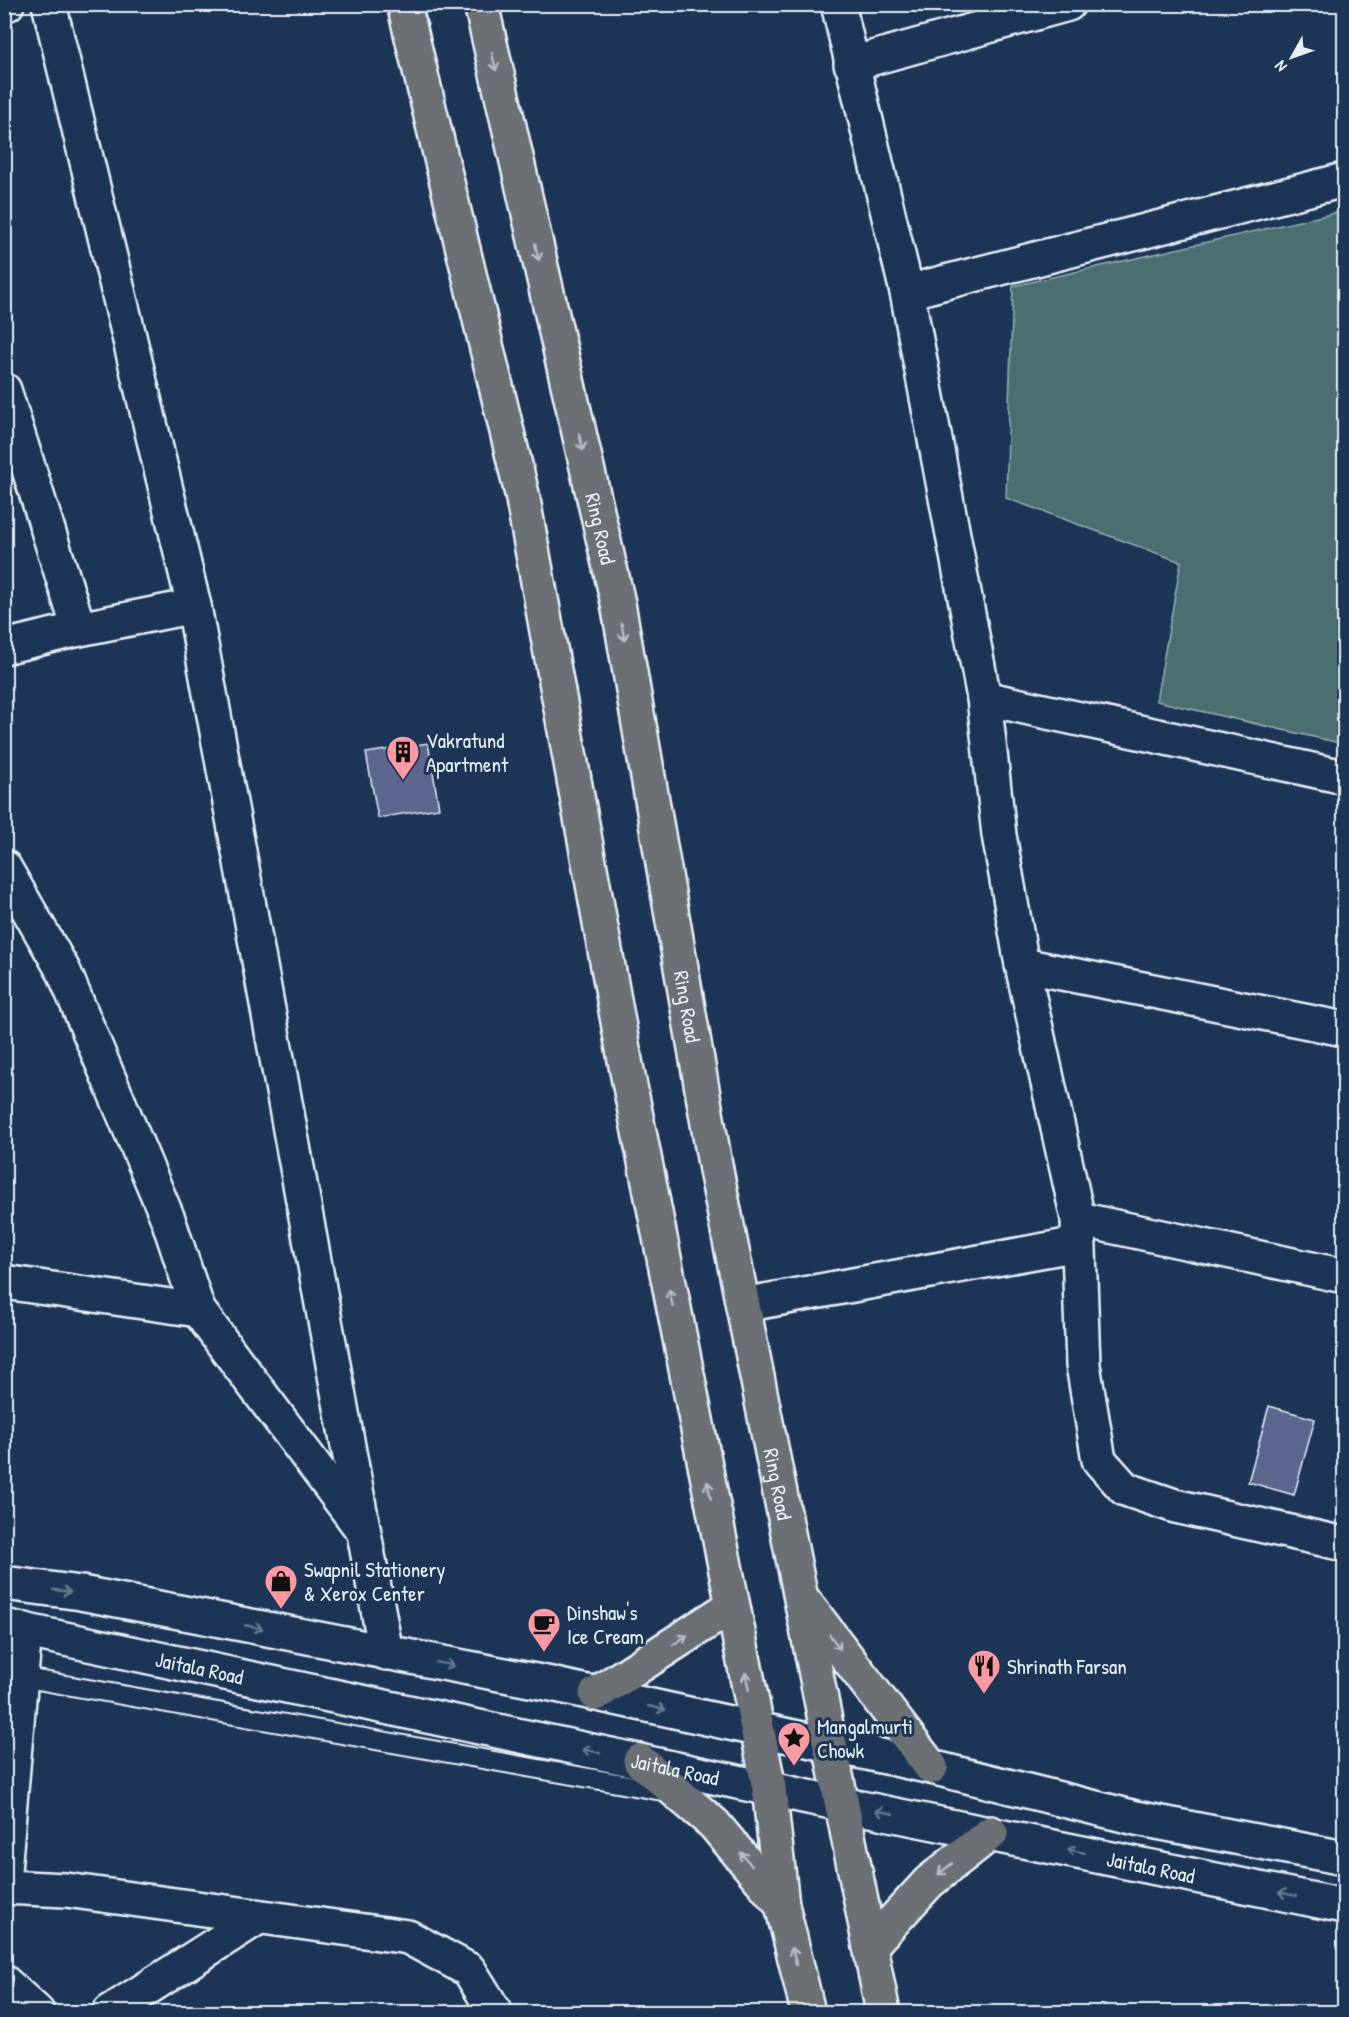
<svg xmlns="http://www.w3.org/2000/svg" width="1349" height="2017" font-family="'Patrick Hand',sans-serif">
<style>
.green{fill:#4c6e6f;stroke:#9ab0b4;stroke-width:1.5}
.building{fill:#5b668e;stroke:#e8f1f8;stroke-width:1.5}
.lines{fill:none;stroke-linecap:round;stroke-linejoin:round}
.service-casing{stroke:#e8f1f8;stroke-width:22}
.minor-casing{stroke:#e8f1f8;stroke-width:38}
.secondary-casing{stroke:#e8f1f8;stroke-width:38}
.primary-casing{stroke:#e8f1f8;stroke-width:38}
.service{stroke:#1d3557;stroke-width:18}
.minor{stroke:#1d3557;stroke-width:33}
.secondary{stroke:#1d3557;stroke-width:33}
.primary{stroke:#6c6f75;stroke-width:33}
.oneway{stroke:#b6bdc4}
.oneway2{stroke:#64778f}
.labels{text-anchor:middle;dominant-baseline:central;stroke-width:6;stroke-linejoin:round;paint-order:stroke}
.street-label{font-size:21px;fill:#e8f1f8;stroke:#1d3557}
.poi-label{font-size:21px;fill:#e8f1f8;stroke:#1d3557;text-anchor:start}
</style>
<rect width="100%" height="100%" fill="#1d3557"/>
<filter id="ink" filterUnits="userSpaceOnUse"><feTurbulence type="fractalNoise" baseFrequency=".0167" numOctaves="2"/><feDisplacementMap in="SourceGraphic" scale="12" xChannelSelector="R" yChannelSelector="G"/><feConvolveMatrix kernelMatrix="1 2 1 2 8 2 1 2 1" color-interpolation-filters="sRGB"/></filter>
<g filter="url(#ink)">
<polygon class="green" points="1344,211 1344,744 1156,701 1181,562 1006,498 1013,286"/>
<g class="building">
<polygon points="428,743 439,808 378,818 366,753"/>
<polygon points="1269,1406 1315,1419 1294,1495 1248,1482"/>
</g>
<g class="lines">
<g class="service-casing">
<polyline id="service" points="4,1674 668,1792"/>
</g>
<g class="minor-casing">
<g id="minor">
<polyline points="49,4 194,606 386,1653"/>
<polyline points="838,4 907,292 984,698 999,835 1022,965 1078,1219 1083,1365 1099,1460 1125,1489 1175,1506 1344,1544"/>
<polyline points="4,5 7,4"/>
<polyline points="851,64 1068,4"/>
<polyline points="907,292 1344,180"/>
<polyline points="4,390 79,629 194,606"/>
<polyline points="4,647 79,629"/>
<polyline points="984,698 1344,777"/>
<polyline points="4,867 64,972 168,1219 198,1310 361,1528"/>
<polyline points="1022,965 1344,1029"/>
<polyline points="1078,1219 1344,1276"/>
<polyline points="4,1282 198,1310"/>
<polyline points="743,1305 1078,1244"/>
<polyline points="4,1871 25,1630"/>
<polyline points="4,1887 66,1890 408,1937 469,1970 495,2012"/>
<polyline points="4,1982 37,2012"/>
<polyline points="110,2012 257,1918"/>
</g>
</g>
<g class="secondary-casing">
<g id="secondary">
<polyline points="4,1583 81,1593 551,1684 931,1767 1136,1818 1344,1858"/>
<path id="s1" d="M4,1626l837,178 503,102"/>
</g>
</g>
<g class="primary-casing">
<g id="primary">
<polyline points="404,4 522,494 627,1071 769,1788 782,1905 808,2012"/>
<path id="s2" d="M481,4l137,599 98,567 167,842"/>
<polyline points="804,1601 931,1767"/>
<polyline points="596,1694 732,1606"/>
<polyline points="640,1761 714,1824 782,1905"/>
<polyline points="870,1946 929,1882 991,1833"/>
</g>
</g>
<use href="#service" class="service"/>
<use href="#minor" class="minor"/>
<use href="#secondary" class="secondary"/>
<use href="#primary" class="primary"/>
</g>
<defs><path id="oneway-shaft" d="M-6 0H5M1.5-3L5.5 0L1.5 3" fill="none" stroke-width="1.6" stroke-linecap="round" stroke-linejoin="round" transform="scale(1.5)"/></defs>
<g class="oneway">
<use href="#oneway-shaft" transform="translate(494 62) rotate(77)"/>
<use href="#oneway-shaft" transform="translate(537 252) rotate(77)"/>
<use href="#oneway-shaft" transform="translate(581 442) rotate(77)"/>
<use href="#oneway-shaft" transform="translate(623 632) rotate(80)"/>
<use href="#oneway-shaft" transform="translate(671 1298) rotate(-101)"/>
<use href="#oneway-shaft" transform="translate(709 1490) rotate(-101)"/>
<use href="#oneway-shaft" transform="translate(680 1640) rotate(-33)"/>
<use href="#oneway-shaft" transform="translate(835 1642) rotate(53)"/>
<use href="#oneway-shaft" transform="translate(747 1681) rotate(-101)"/>
<use href="#oneway-shaft" transform="translate(746 1859) rotate(-130)"/>
<use href="#oneway-shaft" transform="translate(945 1869) rotate(142)"/>
<use href="#oneway-shaft" transform="translate(794 1956) rotate(-104)"/>
</g>
<g class="oneway2">
<use href="#oneway-shaft" transform="translate(62 1591) rotate(8)"/>
<use href="#oneway-shaft" transform="translate(254 1627) rotate(11)"/>
<use href="#oneway-shaft" transform="translate(445 1664) rotate(11)"/>
<use href="#oneway-shaft" transform="translate(657 1708) rotate(13)"/>
<use href="#oneway-shaft" transform="translate(591 1751) rotate(-168)"/>
<use href="#oneway-shaft" transform="translate(884 1812) rotate(-169)"/>
<use href="#oneway-shaft" transform="translate(1076 1851) rotate(-168)"/>
<use href="#oneway-shaft" transform="translate(1287 1894) rotate(-168)"/>
</g>
</g>
<defs>
<g id="building-pin" transform="scale(1.725)"><path d="M0 17L-7.5 6A9.5 9.5 0 1 1 7.5 6Z" fill="#ff9aa2" stroke="#1d3557"/><path d="M-4-6H4V6H1V3H-1V6H-4ZM-2.5-4.3h1.7v1.8h-1.7ZM.8-4.3h1.7v1.8H.8ZM-2.5-1h1.7V.8h-1.7ZM.8-1h1.7V.8H.8Z" fill="#111"/></g>
<g id="shop-pin" transform="scale(1.725)"><path d="M0 17L-7.5 6A9.5 9.5 0 1 1 7.5 6Z" fill="#ff9aa2" stroke="#1d3557"/><path d="M-5-2.5h2.3a2.7 3.5 0 0 1 5.4 0H5L5.5 6h-11ZM-1.5-2.5h3a1.5 2.3 0 0 0-3 0Z" fill="#111"/></g>
<g id="cafe-pin" transform="scale(1.725)"><path d="M0 17L-7.5 6A9.5 9.5 0 1 1 7.5 6Z" fill="#ff9aa2" stroke="#1d3557"/><path d="M-5.5-4.5H6V0H3Q3 3.5 0 3.5H-2.5Q-5.5 3.5-5.5 0ZM3-3.2v2h1.7v-2ZM-6 4.5H4V6H-6Z" fill="#111"/></g>
<g id="restaurant-pin" transform="scale(1.725)"><path d="M0 17L-7.5 6A9.5 9.5 0 1 1 7.5 6Z" fill="#ff9aa2" stroke="#1d3557"/><path d="M-5-6h1v4h1v-4h1v4h1v-4h1v5L-1.5 .5V6h-2V.5L-5-1ZM5-6V6H3V1.5H1.5Q1.5-4 5-6Z" fill="#111"/></g>
<g id="sight-pin" transform="scale(1.725)"><path d="M0 17L-7.5 6A9.5 9.5 0 1 1 7.5 6Z" fill="#ff9aa2" stroke="#1d3557"/><path d="M0-6L1.8-2.2L6-1.7L2.9 1.2L3.7 5.4L0 3.3L-3.7 5.4L-2.9 1.2L-6-1.7L-1.8-2.2Z" fill="#111"/></g>
</defs>
<g fill-rule="evenodd">
<use href="#building-pin" x="403" y="752"/>
<use href="#shop-pin" x="281" y="1581"/>
<use href="#cafe-pin" x="544" y="1624"/>
<use href="#restaurant-pin" x="984" y="1666"/>
<use href="#sight-pin" x="794" y="1738"/>
</g>
<g class="labels">
<g class="street-label">
<text stroke="none"><textPath href="#s2" startOffset="538">Ring Road</textPath></text>
<text stroke="none"><textPath href="#s2" startOffset="1024">Ring Road</textPath></text>
<text stroke="none"><textPath href="#s2" startOffset="1510">Ring Road</textPath></text>
<text stroke="none"><textPath href="#s1" startOffset="200">Jaitala Road</textPath></text>
<text stroke="none"><textPath href="#s1" startOffset="686">Jaitala Road</textPath></text>
<text stroke="none"><textPath href="#s1" startOffset="1172">Jaitala Road</textPath></text>
</g>
<g class="poi-label">
<text x="426" y="740">Vakratund<tspan x="426" dy="24">Apartment</tspan></text>
<text x="304" y="1569">Swapnil Stationery<tspan x="304" dy="24">&amp; Xerox Center</tspan></text>
<text x="567" y="1612">Dinshaw's<tspan x="567" dy="24">Ice Cream</tspan></text>
<text x="1007" y="1666">Shrinath Farsan</text>
<text x="817" y="1726">Mangalmurti<tspan x="817" dy="24">Chowk</tspan></text>
</g>
</g>
<rect width="1349" height="2017" fill="none" stroke="#1d3557" stroke-width="24"/>
<rect x="12" y="12" width="1325" height="1993" fill="none" stroke="#e8f1f8" stroke-width="2" filter="url(#ink)"/>
<g transform="translate(1292 57) rotate(230)" stroke="#1d3557" stroke-width="4.5" paint-order="stroke">
<path d="M0-4.5L10 22L0 15L-10 22Z" fill="#e8f1f8"/>
<text y="-9" font-size="16" font-weight="bold" text-anchor="middle" fill="#e8f1f8">N</text>
</g>
</svg>
